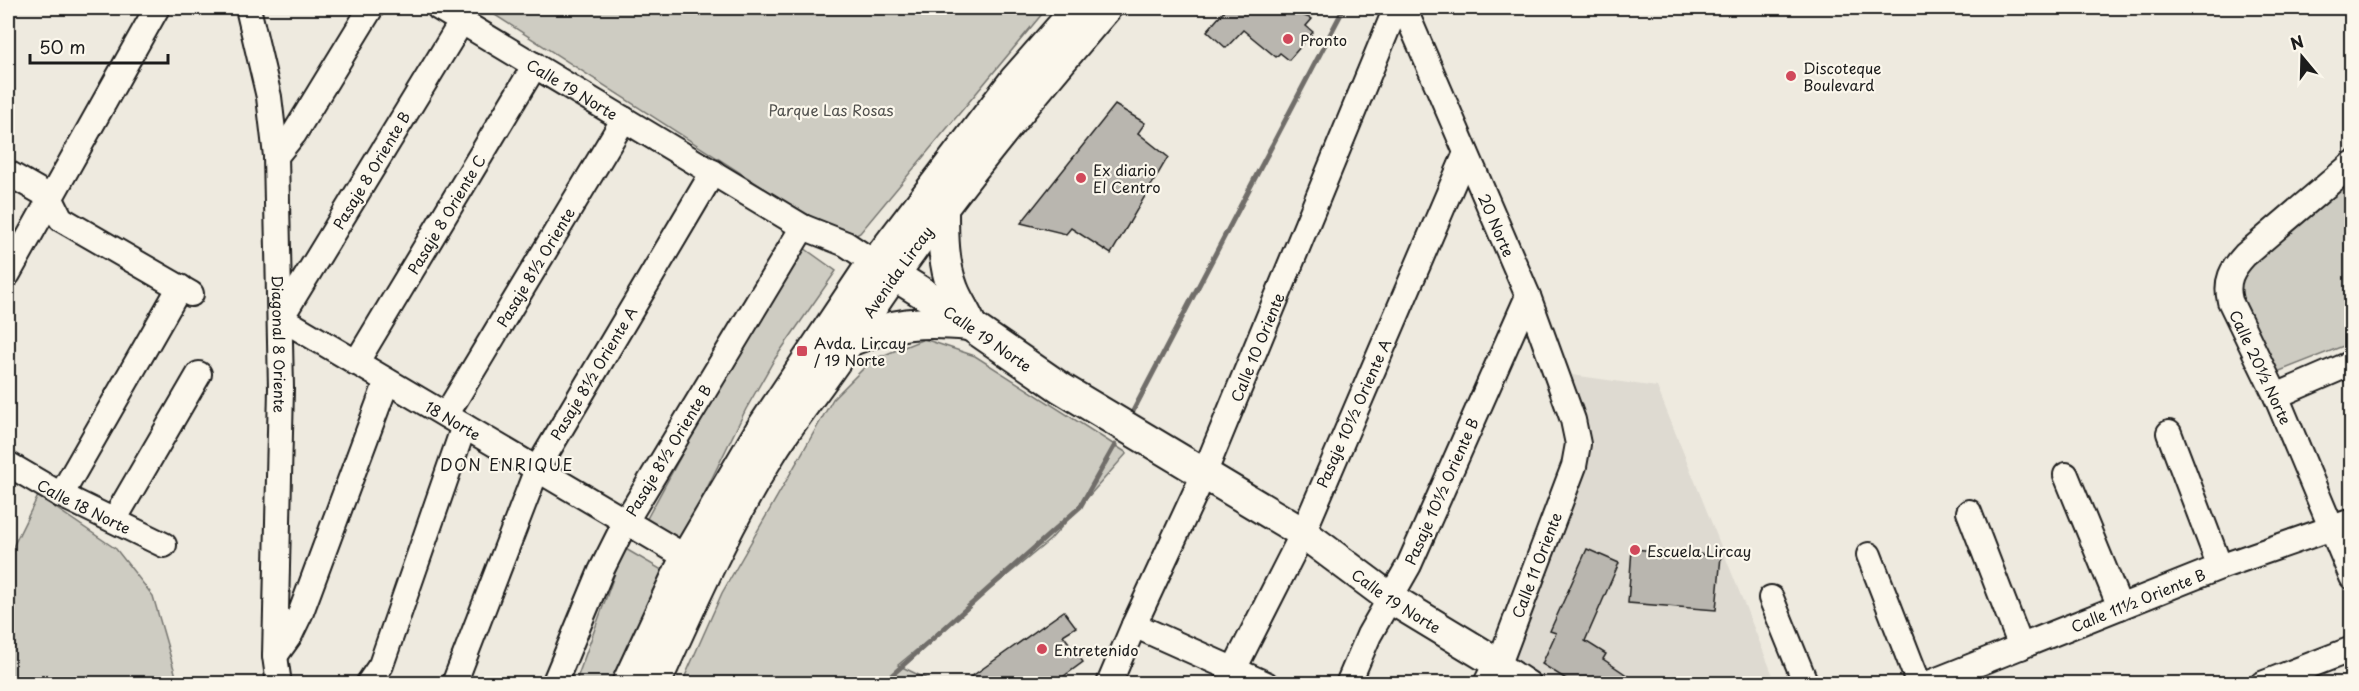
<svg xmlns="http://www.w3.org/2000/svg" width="2359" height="691" font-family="'Playpen Sans',sans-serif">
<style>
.built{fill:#dedad1}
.green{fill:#ceccc2;stroke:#75746f;stroke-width:1.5}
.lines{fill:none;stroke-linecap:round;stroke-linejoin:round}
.stream{stroke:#6f6d69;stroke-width:5}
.building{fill:#b9b6af;stroke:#1c1c1c;stroke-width:1.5}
.minor-casing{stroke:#1c1c1c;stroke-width:28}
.major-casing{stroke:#1c1c1c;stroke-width:34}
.minor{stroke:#fbf7ec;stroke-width:24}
.major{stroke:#fbf7ec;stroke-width:30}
.poi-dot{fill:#d1495b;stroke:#fbf7ec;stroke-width:2}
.labels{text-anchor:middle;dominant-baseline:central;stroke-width:4.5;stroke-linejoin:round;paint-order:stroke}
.poi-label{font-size:15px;fill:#1c1c1c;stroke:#fbf7ec;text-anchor:start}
.street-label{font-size:15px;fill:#1c1c1c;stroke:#fbf7ec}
.park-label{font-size:15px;fill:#51514e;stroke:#fbf7ec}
.neighbourhood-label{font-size:16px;letter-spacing:1.5px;fill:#1c1c1c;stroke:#fbf7ec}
</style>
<rect width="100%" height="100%" fill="#eeeadf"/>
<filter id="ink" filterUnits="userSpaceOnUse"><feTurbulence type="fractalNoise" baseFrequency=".0167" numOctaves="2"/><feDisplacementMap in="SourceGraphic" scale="12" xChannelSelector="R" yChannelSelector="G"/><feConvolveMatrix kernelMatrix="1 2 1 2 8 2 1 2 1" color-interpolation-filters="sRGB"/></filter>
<g filter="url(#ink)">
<polygon class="built" points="1572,375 1657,387 1776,683 1547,683 1503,655 1593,445"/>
<g class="green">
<polygon points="484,8 1047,8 860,233 849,239 840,237"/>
<polygon points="2351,180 2351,343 2272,374 2238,292 2245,272"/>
<polygon points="804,248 836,271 774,360 746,409 682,539 644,524 720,384"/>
<polygon points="924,339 975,356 1127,453 1050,540 898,665 935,683 682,683 722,593 833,399 872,360"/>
<polygon points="38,496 116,549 153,596 178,683 8,683 8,557"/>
<polygon points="624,548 667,573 616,683 575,684"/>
</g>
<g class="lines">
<g class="stream">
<polyline points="1131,415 1344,8"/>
<polyline points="882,684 1080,507 1115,445"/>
</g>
</g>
<g class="building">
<polygon points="1227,8 1285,8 1312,19 1306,26 1313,32 1289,60 1280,53 1276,57 1243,30 1226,48 1207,31"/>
<polygon points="1115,105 1145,123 1138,133 1168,157 1111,254 1071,228 1066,234 1021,223"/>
<polygon points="1587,549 1619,563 1585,641 1606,654 1603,659 1640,684 1574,684 1542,664 1556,633 1550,631"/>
<polygon points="1632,549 1721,556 1716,610 1628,603"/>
<polygon points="1064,611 1076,627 1063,635 1083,662 1053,684 961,684"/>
</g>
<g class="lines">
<g class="minor-casing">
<g id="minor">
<path id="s1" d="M248,8l21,89 7,59 5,232 -6,268 4,28"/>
<path id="s2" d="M439,8l364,219 43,17 27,18"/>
<path id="s3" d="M1404,8l124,288 45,124 5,24 -4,22 -75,198 30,20"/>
<path id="s4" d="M462,21l-181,297 405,239"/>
<polyline points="276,156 294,134 371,8"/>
<path d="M2352,164l-107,91c-13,14 -20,26 -15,46l46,95 76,181"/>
<polyline points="8,173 50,197 61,219 191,294"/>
<polyline points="8,274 157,8"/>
<path id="s5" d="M356,363l179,-298"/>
<polyline points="2276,396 2352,363"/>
<polyline points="446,415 624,119"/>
<polyline points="2169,433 2220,567"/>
<path id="s6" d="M8,464l53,31 103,50"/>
<polyline points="2066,475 2120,607"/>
<polyline points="61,495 180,287"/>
<polyline points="1969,512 2021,647"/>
<polyline points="114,520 199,374"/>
<polyline points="1869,555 1919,684"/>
<polyline points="1771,598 1806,684"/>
<polyline points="1134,625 1266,684"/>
<polyline points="275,656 290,635 301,612 387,381"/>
<polyline points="1234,669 1303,533 1466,153"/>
<polyline points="368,684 381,665 464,426"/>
<polyline points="454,684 537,469 713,172"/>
<polyline points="554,684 601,571 626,521 803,227"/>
<path id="s7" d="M1109,684l25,-59 70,-151 192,-466"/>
<polyline points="1348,684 1369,635 1409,565 1528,296"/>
<polyline points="1927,684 2220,567 2352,521"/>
<polyline points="2262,684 2352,649"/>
</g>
</g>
<g class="major-casing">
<g id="major">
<path d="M943,209c0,26 0,55 10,80 4,11 12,22 17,34"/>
<path id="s8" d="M878,265l48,30 135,93 242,145 87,65 109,66 -10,20"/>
<path d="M849,341c45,-18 71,-21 120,-16"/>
<polyline points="627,684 686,557 760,431 873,262 882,254 1014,81 1078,8"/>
<path id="s9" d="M655,684c36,-80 72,-161 118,-235 24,-37 52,-71 76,-108 76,-117 166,-227 257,-333"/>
</g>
</g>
<use href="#minor" class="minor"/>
<use href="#major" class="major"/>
</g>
</g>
<g class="poi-dot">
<circle cx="1288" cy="39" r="6"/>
<circle cx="1791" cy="76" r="6"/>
<circle cx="1081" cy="178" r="6"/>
<rect x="796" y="345" width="12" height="12" rx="3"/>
<circle cx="1635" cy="550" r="6"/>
<circle cx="1042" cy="649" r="6"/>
</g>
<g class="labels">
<g class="poi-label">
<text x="1300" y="39">Pronto</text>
<text x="1803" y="67">Discoteque<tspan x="1803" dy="17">Boulevard</tspan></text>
<text x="1093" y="169">Ex diario<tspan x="1093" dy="17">El Centro</tspan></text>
<text x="814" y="342">Avda. Lircay<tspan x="814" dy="17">/ 19 Norte</tspan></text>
<text x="1647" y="550">Escuela Lircay</text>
<text x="1054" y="649">Entretenido</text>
</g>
<g class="street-label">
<text stroke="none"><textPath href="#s2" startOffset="156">Calle 19 Norte</textPath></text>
<text transform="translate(371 170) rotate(-59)">Pasaje 8 Oriente B</text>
<text stroke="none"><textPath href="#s5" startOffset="174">Pasaje 8 Oriente C</textPath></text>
<text stroke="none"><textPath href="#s3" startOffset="236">20 Norte</textPath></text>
<text transform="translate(535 267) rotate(-59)">Pasaje 8½ Oriente</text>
<text stroke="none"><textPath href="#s9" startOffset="480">Avenida Lircay</textPath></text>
<text stroke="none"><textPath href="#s8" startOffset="132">Calle 19 Norte</textPath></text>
<text stroke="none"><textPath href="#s1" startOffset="339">Diagonal 8 Oriente</textPath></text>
<text stroke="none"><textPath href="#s7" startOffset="368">Calle 10 Oriente</textPath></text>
<text transform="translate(2261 367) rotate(65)">Calle 20½ Norte</text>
<text transform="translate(593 373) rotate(-59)">Pasaje 8½ Oriente A</text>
<text transform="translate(1353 413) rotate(-66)">Pasaje 10½ Oriente A</text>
<text stroke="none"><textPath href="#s4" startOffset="548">18 Norte</textPath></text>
<text transform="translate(668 450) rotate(-59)">Pasaje 8½ Oriente B</text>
<text transform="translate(1441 491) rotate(-66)">Pasaje 10½ Oriente B</text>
<text stroke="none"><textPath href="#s6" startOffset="87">Calle 18 Norte</textPath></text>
<text transform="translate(1536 565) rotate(-69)">Calle 11 Oriente</text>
<text stroke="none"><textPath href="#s8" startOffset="618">Calle 19 Norte</textPath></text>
<text transform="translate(2138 600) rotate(-22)">Calle 11½ Oriente B</text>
</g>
<g class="park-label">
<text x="831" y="109">Parque Las Rosas</text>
</g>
<g class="neighbourhood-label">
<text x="507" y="464">DON ENRIQUE</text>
</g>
</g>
<rect width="2359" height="691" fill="none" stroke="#fbf7ec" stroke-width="30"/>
<rect x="15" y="15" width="2329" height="661" fill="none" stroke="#1c1c1c" stroke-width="2" filter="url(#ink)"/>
<g transform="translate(2302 57) rotate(341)" stroke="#fbf7ec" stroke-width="4.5" paint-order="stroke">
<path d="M0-4.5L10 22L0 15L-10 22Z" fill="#1c1c1c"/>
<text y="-9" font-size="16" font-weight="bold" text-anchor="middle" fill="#1c1c1c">N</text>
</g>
<path d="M30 54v9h138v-9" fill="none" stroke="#1c1c1c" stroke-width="3"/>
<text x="39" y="54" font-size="18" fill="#1c1c1c" stroke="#fbf7ec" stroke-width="4.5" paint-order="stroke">50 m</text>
</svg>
